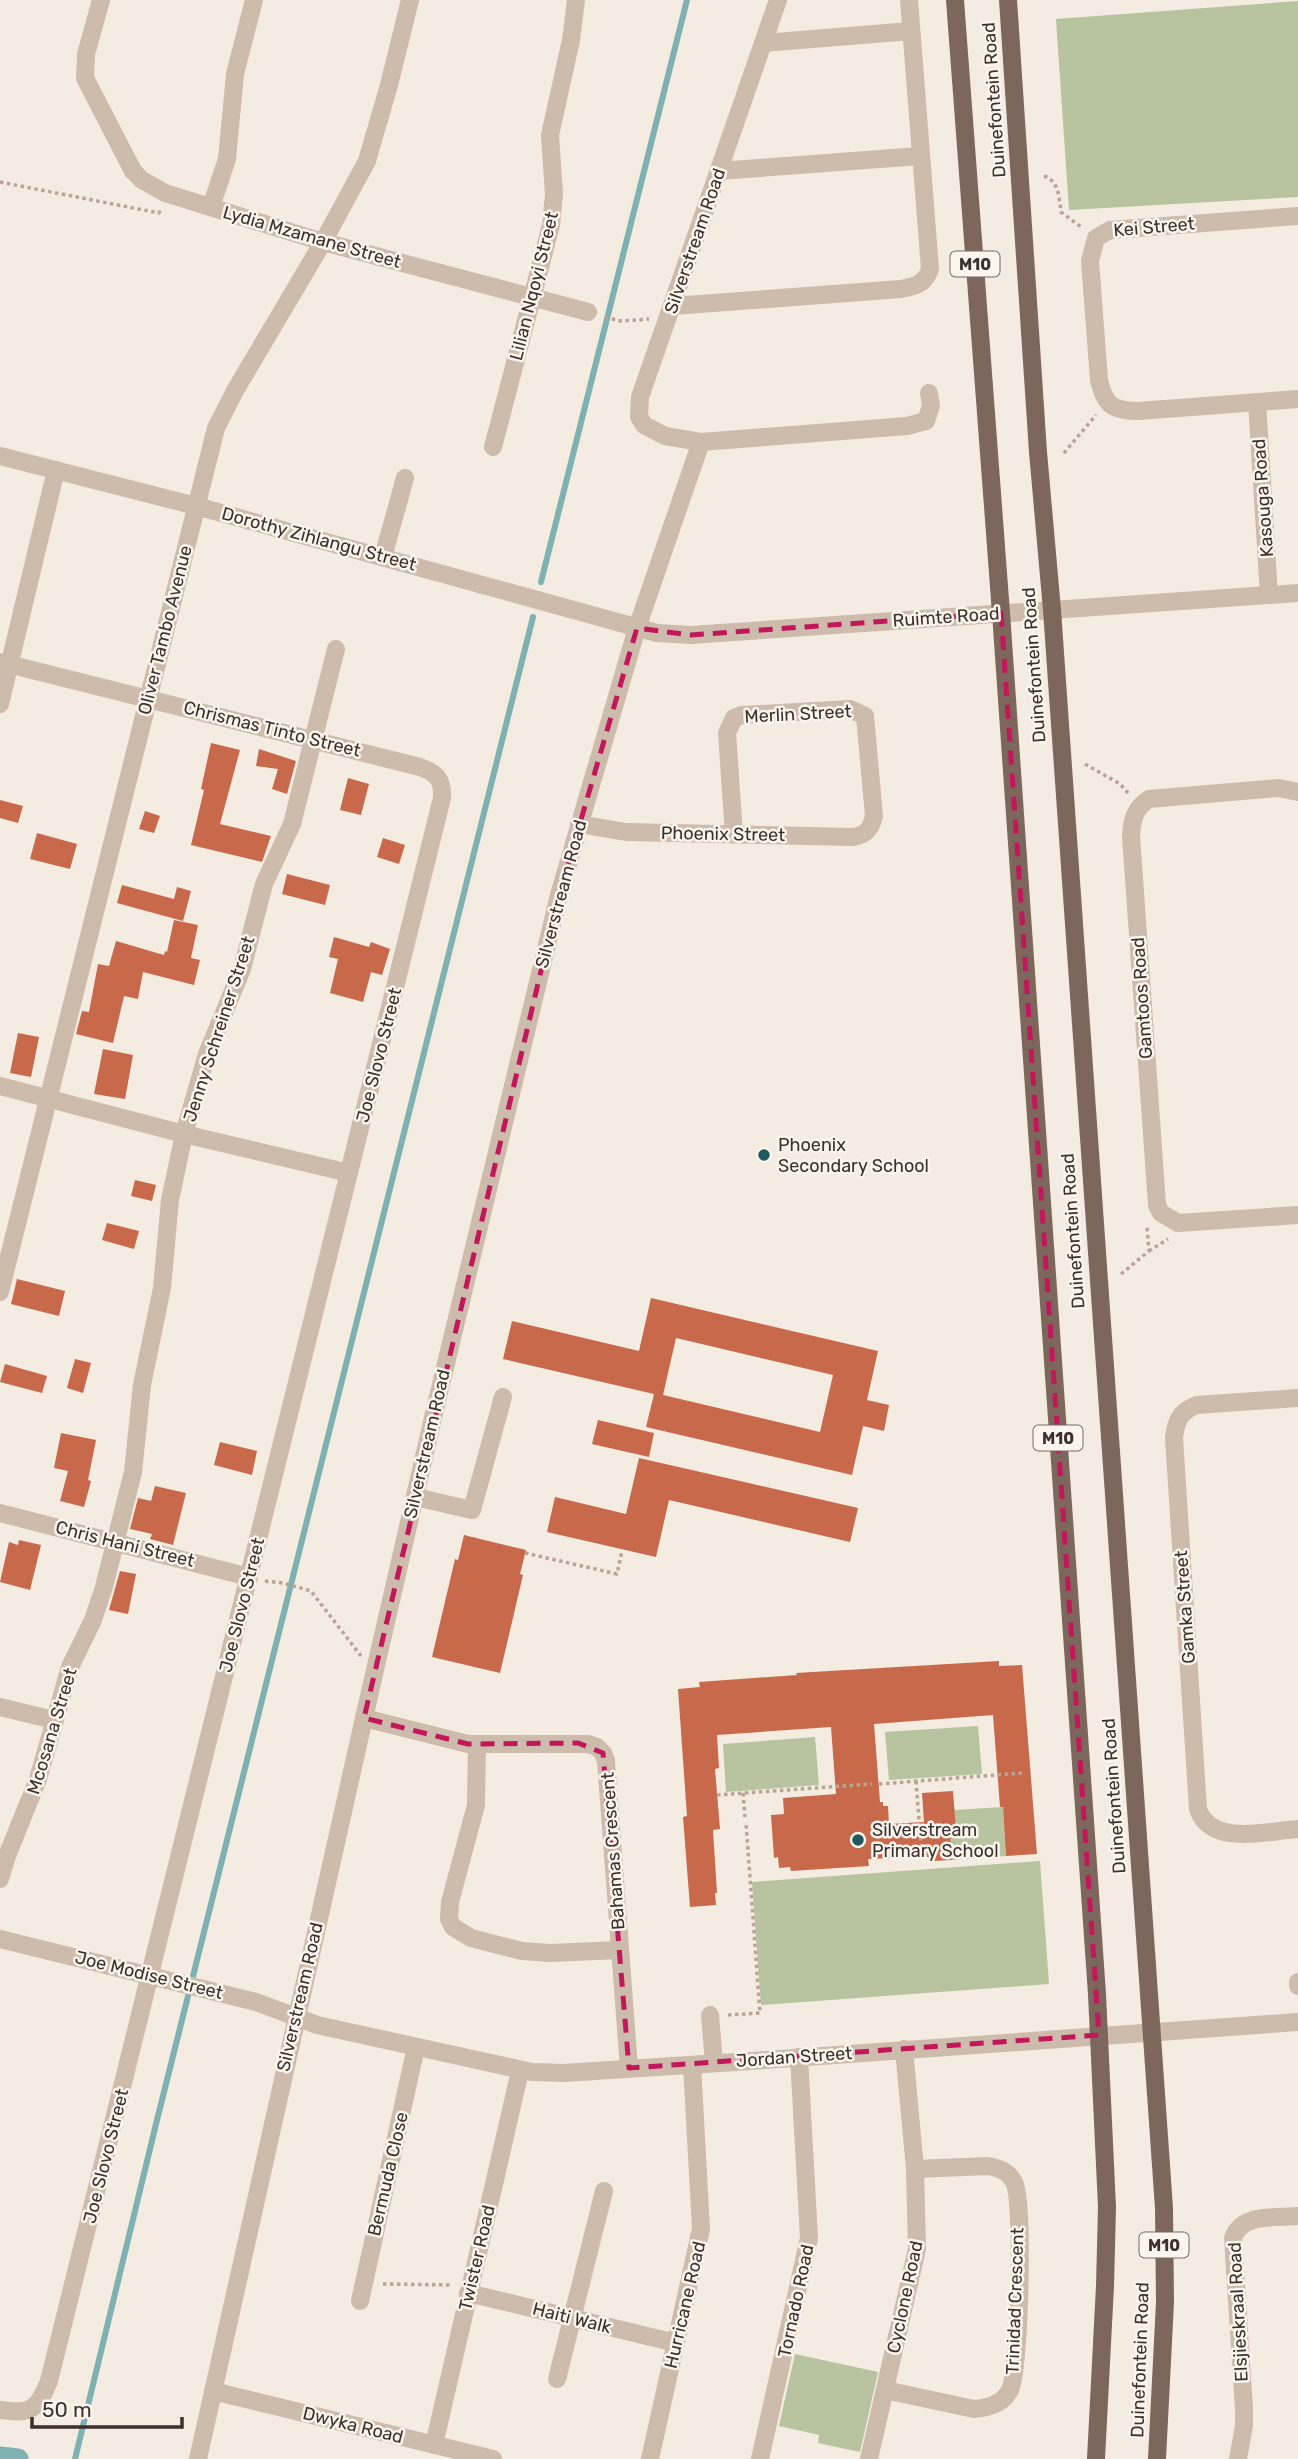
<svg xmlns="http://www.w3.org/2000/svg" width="1298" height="2459" font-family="Rubik,sans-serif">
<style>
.green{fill:#b8c4a0}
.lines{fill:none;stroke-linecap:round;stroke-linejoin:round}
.stream{stroke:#7fb0b2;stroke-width:6}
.canal{stroke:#7fb0b2;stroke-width:21}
.building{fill:#c8694b;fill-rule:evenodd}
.path{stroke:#b9a596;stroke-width:3.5;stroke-dasharray:3.5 3.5;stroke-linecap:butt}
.minor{stroke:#cdbbac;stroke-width:18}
.major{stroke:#7d675c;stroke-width:18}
.marked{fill:none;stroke:#c2185b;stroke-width:5;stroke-dasharray:14 9;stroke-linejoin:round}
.poi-dot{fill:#1f5a5e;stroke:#fbf5ee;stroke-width:2.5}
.labels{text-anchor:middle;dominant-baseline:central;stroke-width:5;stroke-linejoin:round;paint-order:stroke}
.shield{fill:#fbf5ee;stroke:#756b66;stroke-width:2}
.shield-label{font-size:16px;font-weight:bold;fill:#3b302b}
.street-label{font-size:18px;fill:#3b302b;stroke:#fbf5ee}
.poi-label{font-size:18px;fill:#3b302b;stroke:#fbf5ee;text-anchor:start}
</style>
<rect width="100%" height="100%" fill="#f4ebe1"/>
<g class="green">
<polygon points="1298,1 1298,197 1069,210 1056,19"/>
<polygon points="978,1726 982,1774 889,1780 885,1732"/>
<polygon points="815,1737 819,1785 726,1792 723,1744"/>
<polygon points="1003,1807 1006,1856 952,1860 950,1830 956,1830 954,1810"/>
<polygon points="1040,1861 1049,1984 761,2005 752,1882"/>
<polygon points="795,2354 878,2372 860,2452 818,2443 819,2435 779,2426"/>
</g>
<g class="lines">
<g class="stream">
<polyline points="541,582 687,0"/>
<polyline points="75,2459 157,2120 533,617"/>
</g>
<polyline class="canal" points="0,2457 18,2459"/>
</g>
<g class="building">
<polygon points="211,743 240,750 220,824 271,836 262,862 191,845 204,790 201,789"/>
<polygon points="259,749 296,761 287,794 272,789 278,769 256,766"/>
<polygon points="348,778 369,784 361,815 340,810"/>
<polygon points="0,800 23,806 18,823 0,818"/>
<polygon points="145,811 160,816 154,833 139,829"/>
<polygon points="37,833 77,844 70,869 30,859"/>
<polygon points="383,838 405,845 399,864 377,857"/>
<polygon points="287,874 330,885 325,905 282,894"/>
<polygon points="122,885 174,899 177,887 191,891 183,921 117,903"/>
<polygon points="174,920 198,925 191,958 200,960 194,985 143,972 138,999 124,996 113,1043 76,1034 82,1011 89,1012 98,964 109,966 116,941 164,955 165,951 167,952"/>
<polygon points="334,937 369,947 371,942 390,949 382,975 371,972 363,1002 330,993 338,959 329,957"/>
<polygon points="18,1033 39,1037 31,1077 10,1073"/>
<polygon points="103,1049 133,1055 125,1099 94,1094"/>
<polygon points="135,1180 156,1185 152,1201 131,1196"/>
<polygon points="107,1223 139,1231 134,1249 102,1240"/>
<polygon points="17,1279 65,1291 59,1316 11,1304"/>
<path d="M651,1298l227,53 -11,49 22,5 -5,26 -21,-5 -11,49 -206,-48 8,-33 -151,-35 9,-38 127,30zM676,1338l157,37 -13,57 -157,-37z"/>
<polygon points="75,1359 91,1363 83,1393 67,1388"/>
<polygon points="5,1364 47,1376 42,1393 0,1382"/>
<polygon points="598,1420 654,1433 649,1457 592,1444"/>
<polygon points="61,1433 96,1440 88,1480 91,1481 84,1507 60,1501 68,1471 54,1468"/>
<polygon points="220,1442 257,1451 252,1475 214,1465"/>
<polygon points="639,1458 858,1508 850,1542 669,1500 656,1557 547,1532 555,1497 626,1514"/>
<polygon points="155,1486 186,1493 173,1545 150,1539 152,1534 130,1529 138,1498 151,1501"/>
<polygon points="464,1535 526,1550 520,1574 523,1575 500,1673 432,1657 455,1559 458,1560"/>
<polygon points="19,1540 41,1545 30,1590 0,1582 9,1542 18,1545"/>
<polygon points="120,1571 136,1574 128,1614 109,1610"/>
<polygon points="999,1661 999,1666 1022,1665 1037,1854 1006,1856 1003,1807 1000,1807 993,1715 874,1724 880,1802 883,1802 883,1806 888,1806 889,1824 924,1822 922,1793 953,1791 956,1830 950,1830 952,1860 933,1861 933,1857 927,1857 926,1851 892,1853 892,1858 868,1859 869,1866 791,1871 790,1867 779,1868 778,1857 774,1858 771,1815 784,1814 783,1798 836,1794 831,1727 717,1735 719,1768 715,1769 720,1829 713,1830 717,1893 715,1893 716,1905 690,1907 683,1817 687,1816 678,1689 700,1687 699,1682 797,1675 796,1673"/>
</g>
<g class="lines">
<g class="path">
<path d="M1044,176c15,5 15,21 17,36l20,15"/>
<polyline points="0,182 159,213 160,210"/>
<polyline points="605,317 620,321 649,319"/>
<polyline points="1064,453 1096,415"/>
<polyline points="1085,764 1120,784 1128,793"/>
<polyline points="1149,1251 1168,1239"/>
<polyline points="1121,1274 1149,1251 1147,1227"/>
<polyline points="525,1553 617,1574 622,1551"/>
<polyline points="265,1581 283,1583 311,1591 361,1656"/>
<polyline points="916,1781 921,1845"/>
<polyline points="879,1784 1022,1773"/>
<polyline points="743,1793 745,1817"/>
<polyline points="717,1795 872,1784"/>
<polyline points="728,2015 760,2013 746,1823"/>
<polyline points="383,2284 453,2285"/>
</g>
<g class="minor">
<polyline points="101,0 86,54 85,78 133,171 142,180 165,193 323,242 588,312"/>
<polyline points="778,0 640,397 639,417 644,425 665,436 701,442 907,426 926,421 931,406 929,393"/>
<polyline points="763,43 911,31"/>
<polyline points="719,171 920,156"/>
<polyline points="211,207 227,159 235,74 254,0"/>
<path d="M1298,216l-188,14 -14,8 -6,23 9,119c6,26 13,30 39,31l160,-12"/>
<path d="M673,306l228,-17c15,-3 24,-5 29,-20l-21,-269"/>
<polyline points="1257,402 1269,595"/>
<polyline points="493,447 551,225 554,194 550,135 571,40 576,0"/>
<polyline points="0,456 196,506 657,633 691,635 1298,593"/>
<polyline points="383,557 405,478"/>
<path d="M0,662l420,105c17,6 23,13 22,31l-393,1583c-11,28 -18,34 -49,29"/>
<polyline points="0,704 56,470"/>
<path d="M1298,792l-19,-4 -130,11c-14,9 -17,20 -18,37l26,369 4,8 17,10 120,-8"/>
<path d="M579,824l47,8 227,5c13,-2 18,-8 21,-21l-9,-100 -15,-7 -108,6 -8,3 -7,15 7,102"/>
<polyline points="0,1086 184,1134 349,1173"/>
<polyline points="0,1292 216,428 236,389 323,242 367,161 389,85 410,0"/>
<path d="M1298,1398l-101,7c-17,6 -21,16 -23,33l24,371c13,38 69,22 100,20"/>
<polyline points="415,1497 472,1510 503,1397"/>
<polyline points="0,1513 249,1577"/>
<polyline points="0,1707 54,1720"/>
<polyline points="364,1718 468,1744 588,1744 597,1747 603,1753 606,1761 629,2068"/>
<polyline points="477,1745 476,1805 450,1902 449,1919 453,1927 471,1938 522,1951 550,1953 620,1950"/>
<polyline points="0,1879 7,1856 38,1779 70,1667 93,1620 104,1587 133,1472 142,1385 162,1288 170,1200 184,1134 207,1054 242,969 264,884 292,824 336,649"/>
<polyline points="0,1939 256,2002 317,2025 532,2072 564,2073 751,2061 1298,2022"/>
<polyline points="1298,1982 1298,1986"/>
<polyline points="710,2015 714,2063"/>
<polyline points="468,2293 676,2343"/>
<polyline points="360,2301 416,2047"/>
<polyline points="557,2379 604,2191"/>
<path d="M885,2390l89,19c15,-1 29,-5 36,-19 10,-20 14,-190 4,-208 -6,-11 -15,-14 -26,-16l-73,3"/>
<polyline points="213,2391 493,2459"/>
<polyline points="434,2445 520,2071"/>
<polyline points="198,2459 364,1718 435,1409 559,895 637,628 701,442"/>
<polyline points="650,2459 701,2229 692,2065"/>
<polyline points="760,2459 809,2238 799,2057"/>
<polyline points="869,2459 917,2249 915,2169 904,2049"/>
<path d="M1238,2459l6,-33v-17l-11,-171c9,-25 42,-20 65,-22"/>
</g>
<g class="major">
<polyline points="955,0 1001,613 1097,1994 1107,2207 1105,2286 1096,2459"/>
<polyline points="1008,0 1038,452 1052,610 1164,2208 1165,2302 1157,2459"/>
</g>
</g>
<path class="marked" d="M1001,613l98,1422 -470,33 -26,-315 -25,-10 -110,1 -104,-26 195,-823 78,-267 54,7z"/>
<g class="poi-dot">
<circle cx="764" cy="1155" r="7"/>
<circle cx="858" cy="1840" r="7"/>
</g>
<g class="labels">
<g class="shield">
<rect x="950.5" y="251.5" width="49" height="25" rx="5"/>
<rect x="1033.5" y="1425.5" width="49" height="25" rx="5"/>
<rect x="1139.5" y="2232.5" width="49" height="25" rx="5"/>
</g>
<g class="shield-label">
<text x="975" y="264">M10</text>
<text x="1058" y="1438">M10</text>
<text x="1164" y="2245">M10</text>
</g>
<g class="street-label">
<text transform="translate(994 100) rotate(-94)">Duinefontein Road</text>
<text transform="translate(1154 227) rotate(-5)">Kei Street</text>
<text transform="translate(312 237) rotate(16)">Lydia Mzamane Street</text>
<text transform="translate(695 241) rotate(-71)">Silverstream Road</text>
<text transform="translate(534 286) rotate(-76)">Lilian Nqoyi Street</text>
<text transform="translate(1263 498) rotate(-94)">Kasouga Road</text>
<text transform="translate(319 539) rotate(15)">Dorothy Zihlangu Street</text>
<text transform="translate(946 617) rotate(-4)">Ruimte Road</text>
<text transform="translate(165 630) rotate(-76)">Oliver Tambo Avenue</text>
<text transform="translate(1034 665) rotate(-94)">Duinefontein Road</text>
<text transform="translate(798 714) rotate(-3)">Merlin Street</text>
<text transform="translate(272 729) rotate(14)">Chrismas Tinto Street</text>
<text transform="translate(723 834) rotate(1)">Phoenix Street</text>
<text transform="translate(561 894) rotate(-75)">Silverstream Road</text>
<text transform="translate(1142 998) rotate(-94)">Gamtoos Road</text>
<text transform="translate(219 1029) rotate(-72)">Jenny Schreiner Street</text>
<text transform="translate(379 1055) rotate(-76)">Joe Slovo Street</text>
<text transform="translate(1073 1231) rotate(-94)">Duinefontein Road</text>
<text transform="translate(427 1444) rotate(-77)">Silverstream Road</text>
<text transform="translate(125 1544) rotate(14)">Chris Hani Street</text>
<text transform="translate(242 1605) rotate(-76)">Joe Slovo Street</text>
<text transform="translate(1185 1607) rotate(-94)">Gamka Street</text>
<text transform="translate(52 1731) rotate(-73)">Mcosana Street</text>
<text transform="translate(1114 1796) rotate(-94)">Duinefontein Road</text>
<text transform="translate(613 1851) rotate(-94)">Bahamas Crescent</text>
<text transform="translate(149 1975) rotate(14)">Joe Modise Street</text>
<text transform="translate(300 1997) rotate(-77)">Silverstream Road</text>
<text transform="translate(794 2057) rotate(-4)">Jordan Street</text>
<text transform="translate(106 2156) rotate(-76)">Joe Slovo Street</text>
<text transform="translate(388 2174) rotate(-77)">Bermuda Close</text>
<text transform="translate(477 2258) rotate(-77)">Twister Road</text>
<text transform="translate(905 2297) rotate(-78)">Cyclone Road</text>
<text transform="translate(796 2301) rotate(-78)">Tornado Road</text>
<text transform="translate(1015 2301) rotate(-88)">Trinidad Crescent</text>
<text transform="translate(685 2305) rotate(-77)">Hurricane Road</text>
<text transform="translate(1238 2312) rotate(-93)">Elsjieskraal Road</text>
<text transform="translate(572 2318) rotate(14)">Haiti Walk</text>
<text transform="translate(1140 2360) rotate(-88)">Duinefontein Road</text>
<text transform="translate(353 2425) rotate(14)">Dwyka Road</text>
</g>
<g class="poi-label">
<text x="778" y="1145">Phoenix<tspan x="778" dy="21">Secondary School</tspan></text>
<text x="872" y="1830">Silverstream<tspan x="872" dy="21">Primary School</tspan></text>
</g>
</g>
<path d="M32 2417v10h150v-10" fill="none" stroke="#3b302b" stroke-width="3.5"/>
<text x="42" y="2417" font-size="21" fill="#3b302b" stroke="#fbf5ee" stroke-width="5" paint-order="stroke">50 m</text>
</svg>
